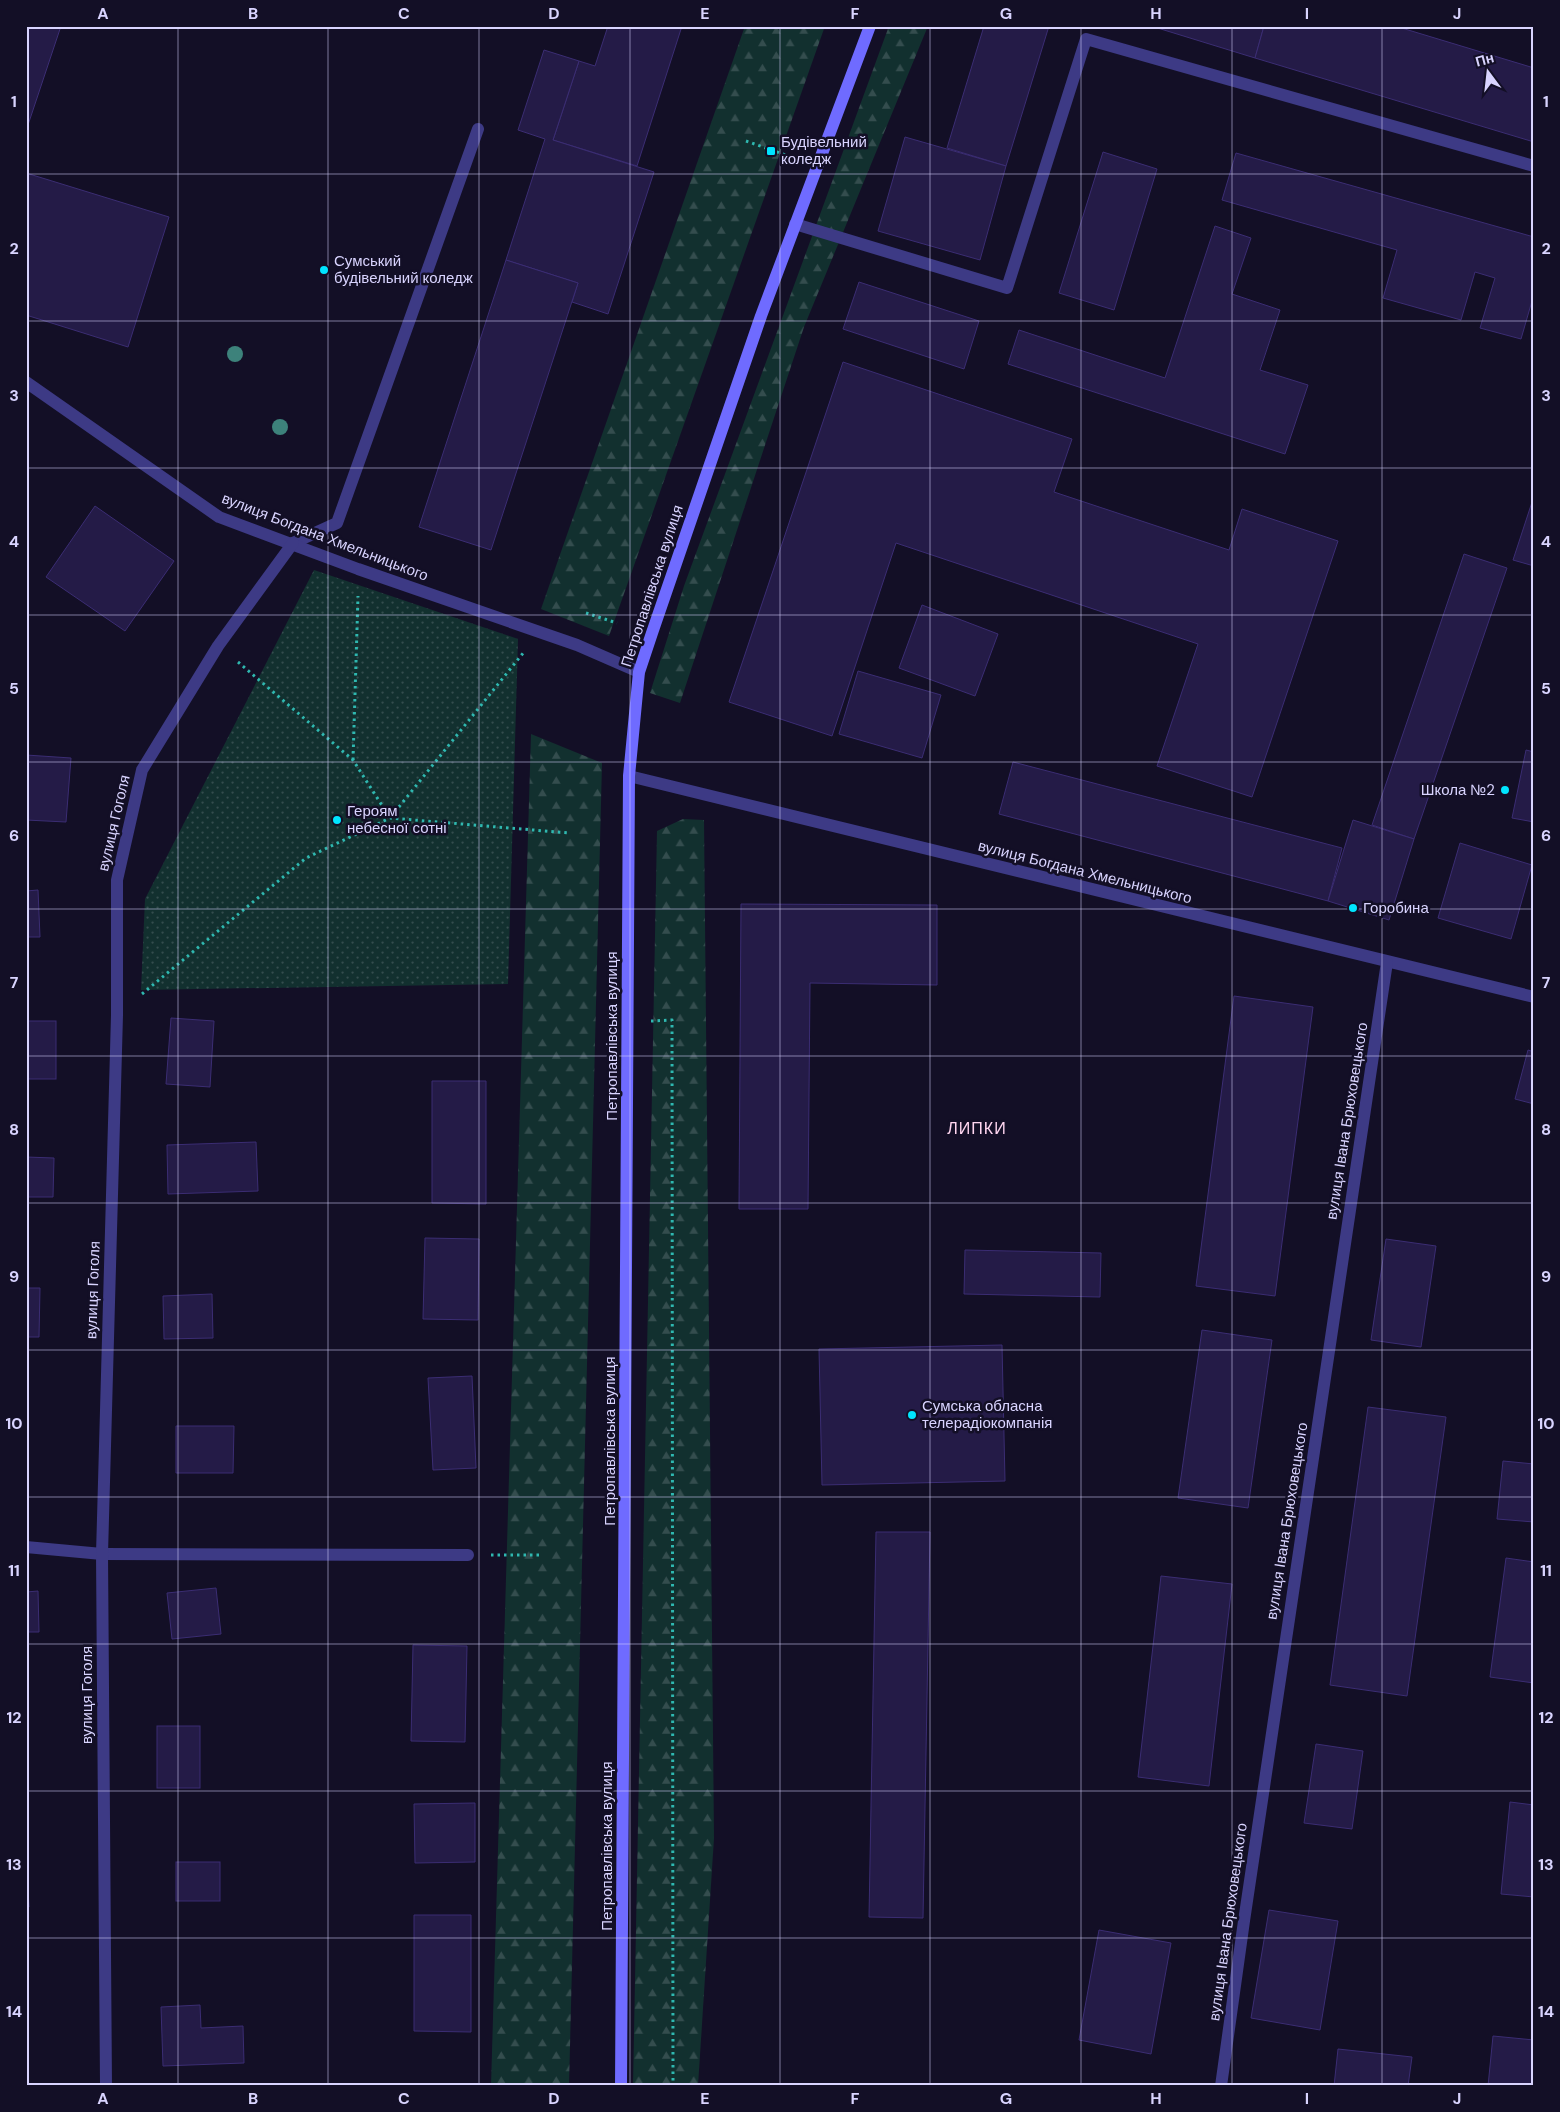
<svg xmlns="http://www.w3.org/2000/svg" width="1560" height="2112" font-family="'DM Sans',sans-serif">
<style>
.forest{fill:url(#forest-firs)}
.park{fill:url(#park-dots)}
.building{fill:#241b47;stroke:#3b2d73}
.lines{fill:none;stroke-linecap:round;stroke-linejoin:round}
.path{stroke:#2fb8b0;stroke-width:3;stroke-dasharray:2.5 4;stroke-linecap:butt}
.service{stroke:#3d3a85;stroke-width:12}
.minor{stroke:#3d3a85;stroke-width:12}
.secondary{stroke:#6f6bff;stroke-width:12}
.tree{fill:#3d827b}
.grid{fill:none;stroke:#d9d4ff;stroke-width:1;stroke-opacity:0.55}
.poi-dot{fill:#00e5ff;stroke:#130f26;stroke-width:2}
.labels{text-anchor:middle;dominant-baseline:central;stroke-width:5;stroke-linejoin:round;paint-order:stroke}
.poi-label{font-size:15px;fill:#d9d4ff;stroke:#130f26;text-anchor:start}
.street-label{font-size:15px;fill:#d9d4ff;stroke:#130f26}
.neighbourhood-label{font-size:16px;letter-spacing:1px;fill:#ffd6f0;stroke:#130f26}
.neatline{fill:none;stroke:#d9d4ff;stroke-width:2}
.grid-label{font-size:16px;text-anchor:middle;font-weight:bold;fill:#d9d4ff}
</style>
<defs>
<pattern id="forest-firs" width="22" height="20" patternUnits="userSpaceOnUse" patternTransform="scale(1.25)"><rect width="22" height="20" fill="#12302f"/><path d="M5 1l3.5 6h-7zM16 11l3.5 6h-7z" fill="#344d4e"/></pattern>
<pattern id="park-dots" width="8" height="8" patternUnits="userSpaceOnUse" patternTransform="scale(1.25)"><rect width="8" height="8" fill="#12302f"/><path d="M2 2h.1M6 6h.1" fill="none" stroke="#344d4e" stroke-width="1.8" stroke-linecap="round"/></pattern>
</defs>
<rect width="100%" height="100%" fill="#130f26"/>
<g class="forest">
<polygon points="745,26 825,26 609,636 541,609"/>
<polygon points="889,26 928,26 804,327 680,703 650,693 684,586"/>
<polygon points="531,734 602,763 569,2086 491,2086"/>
<polygon points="683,819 704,820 714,1838 698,2086 633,2086 657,831"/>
</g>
<polygon class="park" points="314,570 518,639 508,984 141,990 145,899"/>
<g class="building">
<polygon points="26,26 61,26 26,131"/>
<polygon points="608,26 682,26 637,166 553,140 579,61 595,66"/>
<polygon points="984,26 1049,26 1006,166 947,148"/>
<polygon points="1151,26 1264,26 1255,58"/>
<polygon points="1264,26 1395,26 1534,68 1534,142 1255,58"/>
<polygon points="544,50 579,61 553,140 654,172 608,314 572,302 578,283 506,260 545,139 518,130"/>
<polygon points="905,137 1006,166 980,260 878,231"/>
<polygon points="1103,152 1157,169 1114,310 1059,293"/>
<polygon points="1236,153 1534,237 1534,294 1521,339 1480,328 1495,278 1475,272 1461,320 1383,298 1397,250 1222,200"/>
<polygon points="26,173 169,217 128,347 26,315"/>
<polygon points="1215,226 1251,238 1232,294 1280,310 1260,370 1308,385 1285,454 1008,364 1019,330 1165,378"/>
<polygon points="506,260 578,283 491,550 419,527"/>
<polygon points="859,282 979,321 964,369 843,329"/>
<polygon points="843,362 1072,439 1054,492 1229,550 1242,509 1338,541 1252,797 1157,766 1198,644 896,543 832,736 729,702"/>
<polygon points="1534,496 1534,566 1513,560"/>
<polygon points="95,506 174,561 125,631 46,577"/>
<polygon points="1464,554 1507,568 1414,839 1372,825"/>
<polygon points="922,605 998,634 975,696 899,668"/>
<polygon points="858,671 941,695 922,758 839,734"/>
<polygon points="1526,750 1534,752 1534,822 1512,818"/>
<polygon points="26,755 71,758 66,822 26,820"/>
<polygon points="1013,762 1342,848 1328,901 999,814"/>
<polygon points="1353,820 1414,839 1389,920 1328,901"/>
<polygon points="1460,843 1532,865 1511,939 1438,918"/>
<polygon points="38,890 40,937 26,937 26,891"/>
<polygon points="741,904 937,905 937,985 810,983 808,1209 739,1209"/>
<polygon points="1234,996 1313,1007 1275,1296 1196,1286"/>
<polygon points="171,1018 214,1021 210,1087 166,1084"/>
<rect x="26" y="1021" width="30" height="58"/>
<polygon points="1528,1050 1534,1052 1534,1104 1515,1099"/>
<polygon points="432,1081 486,1081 486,1204 432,1203"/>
<polygon points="256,1142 258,1191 168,1194 167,1145"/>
<polygon points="26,1157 54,1158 53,1197 26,1197"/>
<polygon points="425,1238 479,1239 478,1320 423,1319"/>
<polygon points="1386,1239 1436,1246 1421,1347 1371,1340"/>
<polygon points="965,1250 1101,1253 1100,1297 964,1294"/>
<polygon points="26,1288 40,1288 39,1337 26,1337"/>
<polygon points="212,1294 213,1338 164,1339 163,1296"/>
<polygon points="1202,1330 1272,1340 1248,1508 1178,1498"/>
<polygon points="1002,1345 1005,1481 822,1485 819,1349"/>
<polygon points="472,1376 476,1468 433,1470 428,1378"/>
<polygon points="1368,1407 1446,1417 1407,1696 1330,1685"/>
<polygon points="176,1426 234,1426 233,1473 176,1473"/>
<polygon points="1503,1461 1534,1464 1534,1522 1497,1519"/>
<polygon points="876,1532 930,1532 923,1918 869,1917"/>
<polygon points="1506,1558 1534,1562 1534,1683 1490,1677"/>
<polygon points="1161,1576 1232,1584 1209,1786 1138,1777"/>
<polygon points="216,1588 221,1634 172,1639 167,1593"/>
<polygon points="38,1591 39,1632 26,1632 26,1592"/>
<polygon points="413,1645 467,1646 465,1742 411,1741"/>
<rect x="157" y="1726" width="43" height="62"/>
<polygon points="1316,1744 1363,1751 1352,1829 1304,1823"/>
<polygon points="1510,1802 1534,1805 1534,1897 1501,1894"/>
<polygon points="475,1803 475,1862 415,1863 414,1804"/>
<polygon points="26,1854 29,1907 26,1907"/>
<rect x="176" y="1862" width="44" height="39"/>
<polygon points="1269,1910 1338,1921 1320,2030 1251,2018"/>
<polygon points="414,1915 471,1915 471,2032 414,2031"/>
<polygon points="1099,1930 1171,1943 1151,2054 1079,2040"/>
<polygon points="200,2005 201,2028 243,2026 244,2063 163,2066 161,2007"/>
<polygon points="1493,2036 1534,2040 1534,2086 1488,2086"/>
<polygon points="1338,2049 1412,2057 1408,2086 1334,2086"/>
</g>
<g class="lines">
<g class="path">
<polyline points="746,141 794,158"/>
<polyline points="586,613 617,623"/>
<polyline points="238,662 353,760 390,818 524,652"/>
<polyline points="353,760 358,596"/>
<polyline points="142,994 306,858 390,818 569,833"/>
<polyline points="651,1021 672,1020 673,2086"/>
<polyline points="491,1555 541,1555"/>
</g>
<g class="service">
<polyline points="795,224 1007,288 1086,39 1534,166"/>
<polyline points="293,543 337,523 478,129"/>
<polyline points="102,1554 468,1555"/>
</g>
<g class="minor">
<polyline points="26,382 219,517 358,569 577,645 639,672"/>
<polyline points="629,776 1534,997"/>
<polyline points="26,1547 102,1554"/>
<polyline points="106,2086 102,1554 117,1015 117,880 142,770 218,646 293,543"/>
<polyline points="1221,2086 1244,1921 1387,962"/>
</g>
<polyline class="secondary" points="621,2086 629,776 639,672 652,633 761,316 870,26"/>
</g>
<g class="tree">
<circle cx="235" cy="354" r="8"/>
<circle cx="280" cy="427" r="8"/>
</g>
<path class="grid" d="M178,26v2060M328,26v2060M479,26v2060M630,26v2060M780,26v2060M930,26v2060M1081,26v2060M1232,26v2060M1382,26v2060M26,174h1508M26,321h1508M26,468h1508M26,615h1508M26,762h1508M26,909h1508M26,1056h1508M26,1203h1508M26,1350h1508M26,1497h1508M26,1644h1508M26,1791h1508M26,1938h1508"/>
<g class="poi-dot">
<rect x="766" y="146" width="10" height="10" rx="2.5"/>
<circle cx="324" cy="270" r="5"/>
<circle cx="1505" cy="790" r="5"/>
<circle cx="337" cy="820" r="5"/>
<circle cx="1353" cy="908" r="5"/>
<circle cx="912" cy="1415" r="5"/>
</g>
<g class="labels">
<g class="poi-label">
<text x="781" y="142">Будівельний<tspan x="781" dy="17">коледж</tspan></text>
<text x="334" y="261">Сумський<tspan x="334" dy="17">будівельний коледж</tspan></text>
<text x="1495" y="790" text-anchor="end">Школа №2</text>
<text x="347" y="811">Героям<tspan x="347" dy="17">небесної сотні</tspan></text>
<text x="1363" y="908">Горобина</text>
<text x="922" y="1406">Сумська обласна<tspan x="922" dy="17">телерадіокомпанія</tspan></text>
</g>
<g class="street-label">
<text transform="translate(325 537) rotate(21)">вулиця Богдана Хмельницького</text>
<text transform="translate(652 586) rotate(-72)">Петропавлівська вулиця</text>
<text transform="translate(114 823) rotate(-77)">вулиця Гоголя</text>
<text transform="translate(1085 872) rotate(14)">вулиця Богдана Хмельницького</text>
<text transform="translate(612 1036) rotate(-90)">Петропавлівська вулиця</text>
<text transform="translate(1347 1121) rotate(-81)">вулиця Івана Брюховецького</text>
<text transform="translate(93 1290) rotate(-88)">вулиця Гоголя</text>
<text transform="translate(610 1441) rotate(-90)">Петропавлівська вулиця</text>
<text transform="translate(1287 1521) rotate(-81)">вулиця Івана Брюховецького</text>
<text transform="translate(87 1695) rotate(-90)">вулиця Гоголя</text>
<text transform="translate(607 1846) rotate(-90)">Петропавлівська вулиця</text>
<text transform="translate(1228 1922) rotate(-82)">вулиця Івана Брюховецького</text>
</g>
<g class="neighbourhood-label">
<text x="977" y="1128">ЛИПКИ</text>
</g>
</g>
<rect width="1560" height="2112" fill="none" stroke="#130f26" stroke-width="55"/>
<g transform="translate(1488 72) rotate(345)" stroke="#130f26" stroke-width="4" paint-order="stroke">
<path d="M0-4L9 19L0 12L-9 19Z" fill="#d9d4ff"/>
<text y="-8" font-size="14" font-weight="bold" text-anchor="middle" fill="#d9d4ff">Пн</text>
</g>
<rect x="28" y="28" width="1504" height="2056" class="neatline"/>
<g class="grid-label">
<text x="103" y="19">A</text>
<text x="253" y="19">B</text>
<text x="404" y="19">C</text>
<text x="554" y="19">D</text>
<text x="705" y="19">E</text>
<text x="855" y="19">F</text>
<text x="1006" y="19">G</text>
<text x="1156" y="19">H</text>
<text x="1307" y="19">I</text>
<text x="1457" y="19">J</text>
<text x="14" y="107">1</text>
<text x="1546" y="107">1</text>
<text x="14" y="254">2</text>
<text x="1546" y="254">2</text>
<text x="14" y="401">3</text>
<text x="1546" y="401">3</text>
<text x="14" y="547">4</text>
<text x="1546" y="547">4</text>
<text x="14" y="694">5</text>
<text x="1546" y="694">5</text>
<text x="14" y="841">6</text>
<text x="1546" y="841">6</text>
<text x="14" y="988">7</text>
<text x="1546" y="988">7</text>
<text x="14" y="1135">8</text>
<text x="1546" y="1135">8</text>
<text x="14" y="1282">9</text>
<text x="1546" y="1282">9</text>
<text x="14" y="1429">10</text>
<text x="1546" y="1429">10</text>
<text x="14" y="1576">11</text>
<text x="1546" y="1576">11</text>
<text x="14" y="1723">12</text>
<text x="1546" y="1723">12</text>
<text x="14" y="1870">13</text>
<text x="1546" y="1870">13</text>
<text x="14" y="2017">14</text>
<text x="1546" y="2017">14</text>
<text x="103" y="2104">A</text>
<text x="253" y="2104">B</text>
<text x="404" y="2104">C</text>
<text x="554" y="2104">D</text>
<text x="705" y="2104">E</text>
<text x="855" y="2104">F</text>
<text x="1006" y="2104">G</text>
<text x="1156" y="2104">H</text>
<text x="1307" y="2104">I</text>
<text x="1457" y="2104">J</text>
</g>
</svg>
